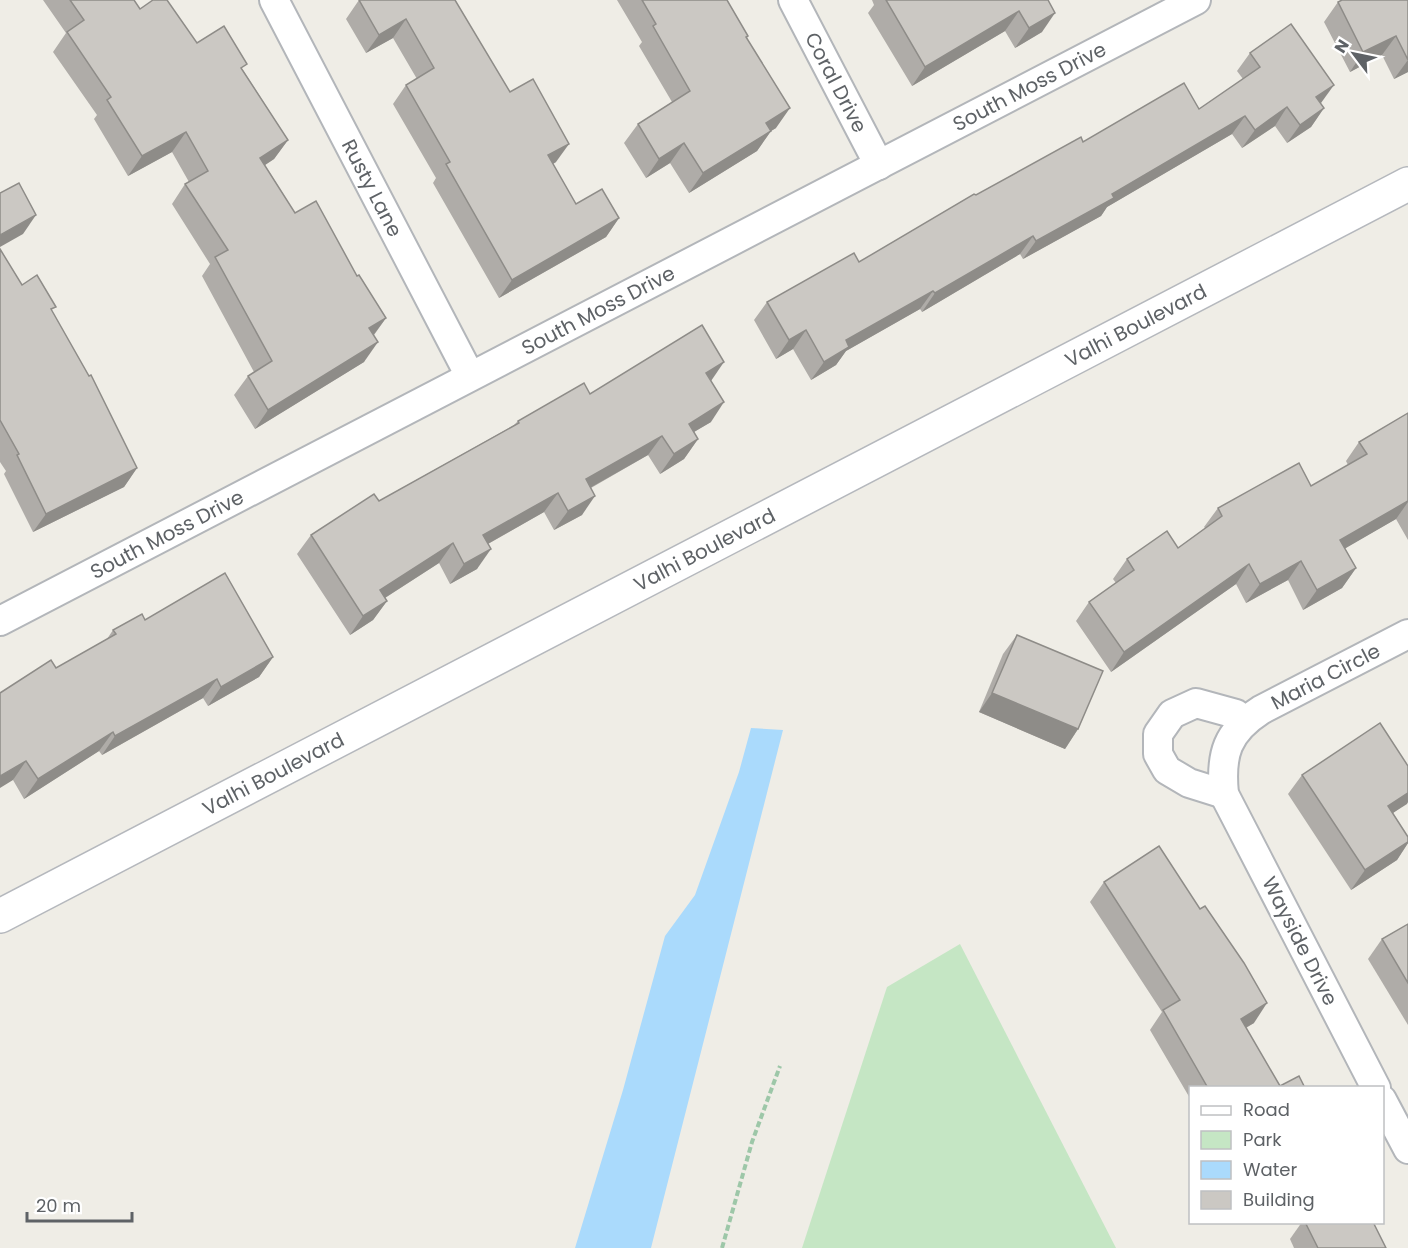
<svg xmlns="http://www.w3.org/2000/svg" width="1408" height="1248" font-family="Poppins,sans-serif">
<style>
.green{fill:#c5e6c4}
.water{fill:#aadafc}
.lines{fill:none;stroke-linecap:round;stroke-linejoin:round}
.street-casing{stroke:#b3b6ba;stroke-width:32}
.secondary-casing{stroke:#b5b8bd;stroke-width:36}
.path{stroke:#9dc7a8;stroke-width:4;stroke-dasharray:6 3;stroke-linecap:butt}
.street{stroke:#fff;stroke-width:28}
.secondary{stroke:#fff;stroke-width:33}
.wall{fill:#afaca8}
.shaded-wall{fill:#8e8c88}
.building{fill:#cbc8c3;stroke:#8e8c88;stroke-width:1.5}
.labels{text-anchor:middle;dominant-baseline:central;stroke-width:5;stroke-linejoin:round;paint-order:stroke}
.street-label{font-size:20px;fill:#5e6266;stroke:#fff}
</style>
<rect width="100%" height="100%" fill="#efede6"/>
<polygon class="green" points="960,944 1116,1248 802,1248 887,987"/>
<polygon class="water" points="751,728 783,730 651,1248 575,1248 623,1090 665,936 695,895 739,772"/>
<g class="lines">
<g class="street-casing">
<g id="street">
<path id="s1" d="M274,0l196,376"/>
<path id="s2" d="M793,0l86,165"/>
<path id="s3" d="M0,621l1196,-621"/>
<polyline points="1224,794 1189,783 1167,770 1158,754 1158,734 1172,714 1196,703 1236,714 1244,721"/>
<path id="s4" d="M1376,1088l-152,-294c-4,-40 3,-62 37,-84l147,-76"/>
<polyline points="1382,1100 1408,1149"/>
</g>
</g>
<g class="secondary-casing">
<g id="secondary">
<path id="s5" d="M0,916l1408,-732"/>
</g>
</g>
<polyline class="path" points="722,1248 752,1142 780,1066"/>
<use href="#street" class="street"/>
<use href="#secondary" class="secondary"/>
</g>
<g class="wall">
<polygon points="43,0 134,0 140,9 243,70 288,140 274,159 265,165 295,213 357,276 386,318 374,335 364,362 255,429 234,395 248,376 254,372 202,276 210,264 172,204 185,184 189,182 172,152 128,176 94,119 97,115 53,52 66,33"/>
<polygon points="359,0 455,1 510,92 556,162 553,164 576,204 619,218 606,237 499,298 433,183 436,178 393,104 406,85 417,79 393,38 366,53 346,19"/>
<polygon points="617,0 727,0 748,36 747,38 776,128 771,131 757,151 689,193 670,163 646,178 624,143 638,124 672,102 639,46 642,42"/>
<polygon points="872,0 1048,0 1042,32 1015,48 1005,31 912,86 868,13 874,5"/>
<polygon points="1408,0 1408,72 1394,79 1382,55 1350,72 1324,22 1338,2"/>
<polygon points="1250,53 1320,103 1324,108 1311,127 1287,143 1275,126 1242,148 1232,134 1107,207 1101,216 1023,259 1020,254 922,312 920,309 846,351 836,365 811,380 793,349 776,359 754,320 767,302 859,262 976,195 1083,142 1199,109 1243,79 1237,71"/>
<polygon points="0,249 22,285 52,311 137,468 124,487 33,532 4,474 6,471 0,462"/>
<polygon points="711,381 711,422 694,432 698,439 684,459 660,474 648,455 591,488 582,515 554,530 544,512 488,544 477,569 450,584 439,563 385,598 387,601 373,620 350,635 297,554 311,535 379,501 514,425 518,421 590,394"/>
<polygon points="1408,413 1408,540 1396,519 1345,548 1356,568 1342,588 1303,610 1288,580 1246,603 1236,584 1111,672 1076,621 1089,602 1116,583 1113,579 1127,559 1178,548 1205,528 1204,527 1218,508 1311,486 1348,465 1346,461 1359,442"/>
<polygon points="145,620 273,657 259,677 208,706 203,698 102,755 99,751 24,799 13,780 56,668 107,639 113,630"/>
<polygon points="1017,635 1078,729 1065,749 979,712 1003,654"/>
<polygon points="1408,766 1408,802 1393,813 1408,837 1408,843 1397,860 1351,890 1288,794 1302,775"/>
<polygon points="1104,882 1254,1023 1246,1028 1280,1086 1305,1088 1191,1088 1191,1100 1150,1030 1162,1012 1090,902"/>
<polygon points="1408,924 1408,1025 1368,959 1382,939"/>
<polygon points="1302,1222 1373,1222 1386,1248 1294,1248 1290,1239"/>
</g>
<g class="shaded-wall">
<polygon points="1019,11 1005,31 912,86 925,67"/>
<polygon points="1055,13 1042,32 1015,48 1029,28"/>
<polygon points="406,19 393,38 366,53 379,35"/>
<polygon points="1396,36 1382,55 1350,72 1363,52"/>
<polygon points="1408,60 1408,72 1394,79"/>
<polygon points="1334,85 1321,103 1303,115 1316,97"/>
<polygon points="1287,107 1275,126 1242,148 1255,130"/>
<polygon points="790,108 776,128 771,131 757,151 689,193 703,173 766,123"/>
<polygon points="1324,108 1311,127 1287,143 1300,125"/>
<polygon points="1245,116 1232,134 1107,207 1101,216 1023,259 1036,241 1112,194"/>
<polygon points="186,132 172,152 128,176 142,156"/>
<polygon points="288,140 274,159 247,177 260,158"/>
<polygon points="684,143 670,163 646,178 659,159"/>
<polygon points="569,144 556,162 536,174 548,155"/>
<polygon points="36,215 23,234 0,247 0,235"/>
<polygon points="619,218 606,237 499,298 512,280"/>
<polygon points="1033,236 1020,254 922,312 935,293"/>
<polygon points="933,291 920,309 846,351 836,365 811,380 824,362 846,340"/>
<polygon points="386,318 372,337 369,328"/>
<polygon points="806,330 793,349 776,359 789,340"/>
<polygon points="378,342 364,362 255,429 268,410"/>
<polygon points="724,362 711,381 706,373"/>
<polygon points="724,402 711,422 675,443 689,424"/>
<polygon points="662,436 648,455 572,498 586,479"/>
<polygon points="698,439 684,459 660,474 674,454"/>
<polygon points="137,468 124,487 33,532 46,514"/>
<polygon points="558,493 544,512 470,554 483,535"/>
<polygon points="595,496 582,515 554,530 568,511"/>
<polygon points="1408,501 1408,502 1396,519 1327,559 1340,540"/>
<polygon points="453,543 439,563 366,610 380,590"/>
<polygon points="491,549 477,569 450,584 464,564"/>
<polygon points="1301,561 1288,580 1246,603 1260,584"/>
<polygon points="1249,564 1236,584 1111,672 1124,652"/>
<polygon points="1356,568 1342,588 1303,610 1317,590"/>
<polygon points="387,601 373,620 350,635 363,616"/>
<polygon points="273,657 259,677 208,706 221,687"/>
<polygon points="217,679 203,698 102,755 115,736"/>
<polygon points="992,693 1078,729 1065,749 979,712"/>
<polygon points="113,732 99,751 24,799 38,779"/>
<polygon points="26,761 13,780 0,788 0,776"/>
<polygon points="1408,793 1408,802 1407,804 1374,825 1388,806"/>
<polygon points="1408,842 1408,843 1397,860 1351,890 1365,870"/>
<polygon points="1267,1003 1254,1023 1227,1038 1241,1019"/>
</g>
<g class="building">
<polygon points="70,0 134,0 140,9 153,0 167,0 197,43 224,26 247,64 241,68 288,140 260,158 295,213 316,201 357,276 359,275 386,318 369,328 378,342 268,410 248,376 272,361 215,257 228,250 185,184 208,171 186,132 142,156 107,100 111,97 67,32 84,20"/>
<polygon points="359,0 455,0 510,92 533,79 569,144 548,155 576,204 602,189 619,218 512,280 446,164 450,162 406,85 434,68 406,19 379,35"/>
<polygon points="642,0 727,0 748,36 746,37 790,108 766,123 771,131 703,173 684,143 659,159 638,124 690,91 653,26 656,24"/>
<polygon points="886,0 1048,0 1055,13 1029,28 1019,11 925,67"/>
<polygon points="1342,0 1408,0 1408,60 1396,36 1363,52 1338,2"/>
<polygon points="1291,24 1334,85 1316,97 1324,108 1300,125 1287,107 1255,130 1245,116 1112,194 1114,198 1036,241 1033,236 935,293 933,291 846,340 849,347 824,362 806,330 789,340 767,302 854,253 859,262 974,194 976,195 1081,137 1083,142 1184,83 1199,109 1260,67 1250,53"/>
<polygon points="19,183 36,215 0,235 0,193"/>
<polygon points="0,249 22,285 37,275 56,307 51,309 89,376 91,375 137,468 46,514 17,455 19,454 0,420"/>
<polygon points="702,325 724,362 706,373 724,402 689,424 698,439 674,454 662,436 586,479 595,496 568,511 558,493 483,535 491,549 464,564 453,543 380,590 387,601 363,616 311,535 374,494 379,501 519,423 518,421 584,383 590,394"/>
<polygon points="1408,413 1408,501 1340,540 1356,568 1317,590 1301,561 1260,584 1249,564 1124,652 1089,602 1134,570 1127,559 1167,531 1178,548 1222,516 1218,508 1299,463 1311,486 1367,454 1359,442"/>
<polygon points="225,573 273,657 221,687 217,679 115,736 113,732 38,779 26,761 0,776 0,693 51,660 56,668 116,634 113,630 142,614 145,620"/>
<polygon points="1017,635 1103,671 1078,729 992,693"/>
<polygon points="1380,723 1408,766 1408,793 1388,806 1408,837 1408,842 1365,870 1302,775"/>
<polygon points="1159,846 1200,909 1205,906 1244,963 1267,1003 1241,1019 1280,1086 1299,1076 1305,1088 1208,1088 1163,1010 1180,1000 1104,882"/>
<polygon points="1408,924 1408,983 1382,939"/>
<polygon points="1305,1222 1373,1222 1386,1248 1318,1248"/>
</g>
<g class="labels">
<g class="street-label">
<text stroke="none"><textPath href="#s2" startOffset="93">Coral Drive</textPath></text>
<text stroke="none"><textPath href="#s3" startOffset="1160">South Moss Drive</textPath></text>
<text stroke="none"><textPath href="#s1" startOffset="212">Rusty Lane</textPath></text>
<text stroke="none"><textPath href="#s3" startOffset="674">South Moss Drive</textPath></text>
<text stroke="none"><textPath href="#s5" startOffset="1280">Valhi Boulevard</textPath></text>
<text stroke="none"><textPath href="#s3" startOffset="188">South Moss Drive</textPath></text>
<text stroke="none"><textPath href="#s5" startOffset="794">Valhi Boulevard</textPath></text>
<text stroke="none"><textPath href="#s4" startOffset="502">Maria Circle</textPath></text>
<text stroke="none"><textPath href="#s5" startOffset="308">Valhi Boulevard</textPath></text>
<text transform="translate(1300 941) rotate(63)">Wayside Drive</text>
</g>
</g>
<rect x="1189" y="1086" width="195" height="138" fill="#ffffff" stroke="#bfc0c2" stroke-width="1.5"/>
<rect x="1201" y="1106" width="30" height="9" fill="#ffffff" stroke="#bfc0c2" stroke-width="1.5"/>
<text x="1243" y="1116" font-size="18" fill="#5e6266">Road</text>
<rect x="1201" y="1131" width="30" height="18" fill="#c5e6c4" stroke="#bfc0c2" stroke-width="1.5"/>
<text x="1243" y="1146" font-size="18" fill="#5e6266">Park</text>
<rect x="1201" y="1161" width="30" height="18" fill="#aadafc" stroke="#bfc0c2" stroke-width="1.5"/>
<text x="1243" y="1176" font-size="18" fill="#5e6266">Water</text>
<rect x="1201" y="1191" width="30" height="18" fill="#cbc8c3" stroke="#bfc0c2" stroke-width="1.5"/>
<text x="1243" y="1206" font-size="18" fill="#5e6266">Building</text>
<g transform="translate(1354 54) rotate(302)" stroke="#ffffff" stroke-width="4.5" paint-order="stroke">
<path d="M0-4.5L10 22L0 15L-10 22Z" fill="#5e6266"/>
<text y="-9" font-size="16" font-weight="bold" text-anchor="middle" fill="#5e6266">N</text>
</g>
<path d="M27 1212v9h105v-9" fill="none" stroke="#5e6266" stroke-width="3"/>
<text x="36" y="1212" font-size="18" fill="#5e6266" stroke="#ffffff" stroke-width="4.5" paint-order="stroke">20 m</text>
</svg>
